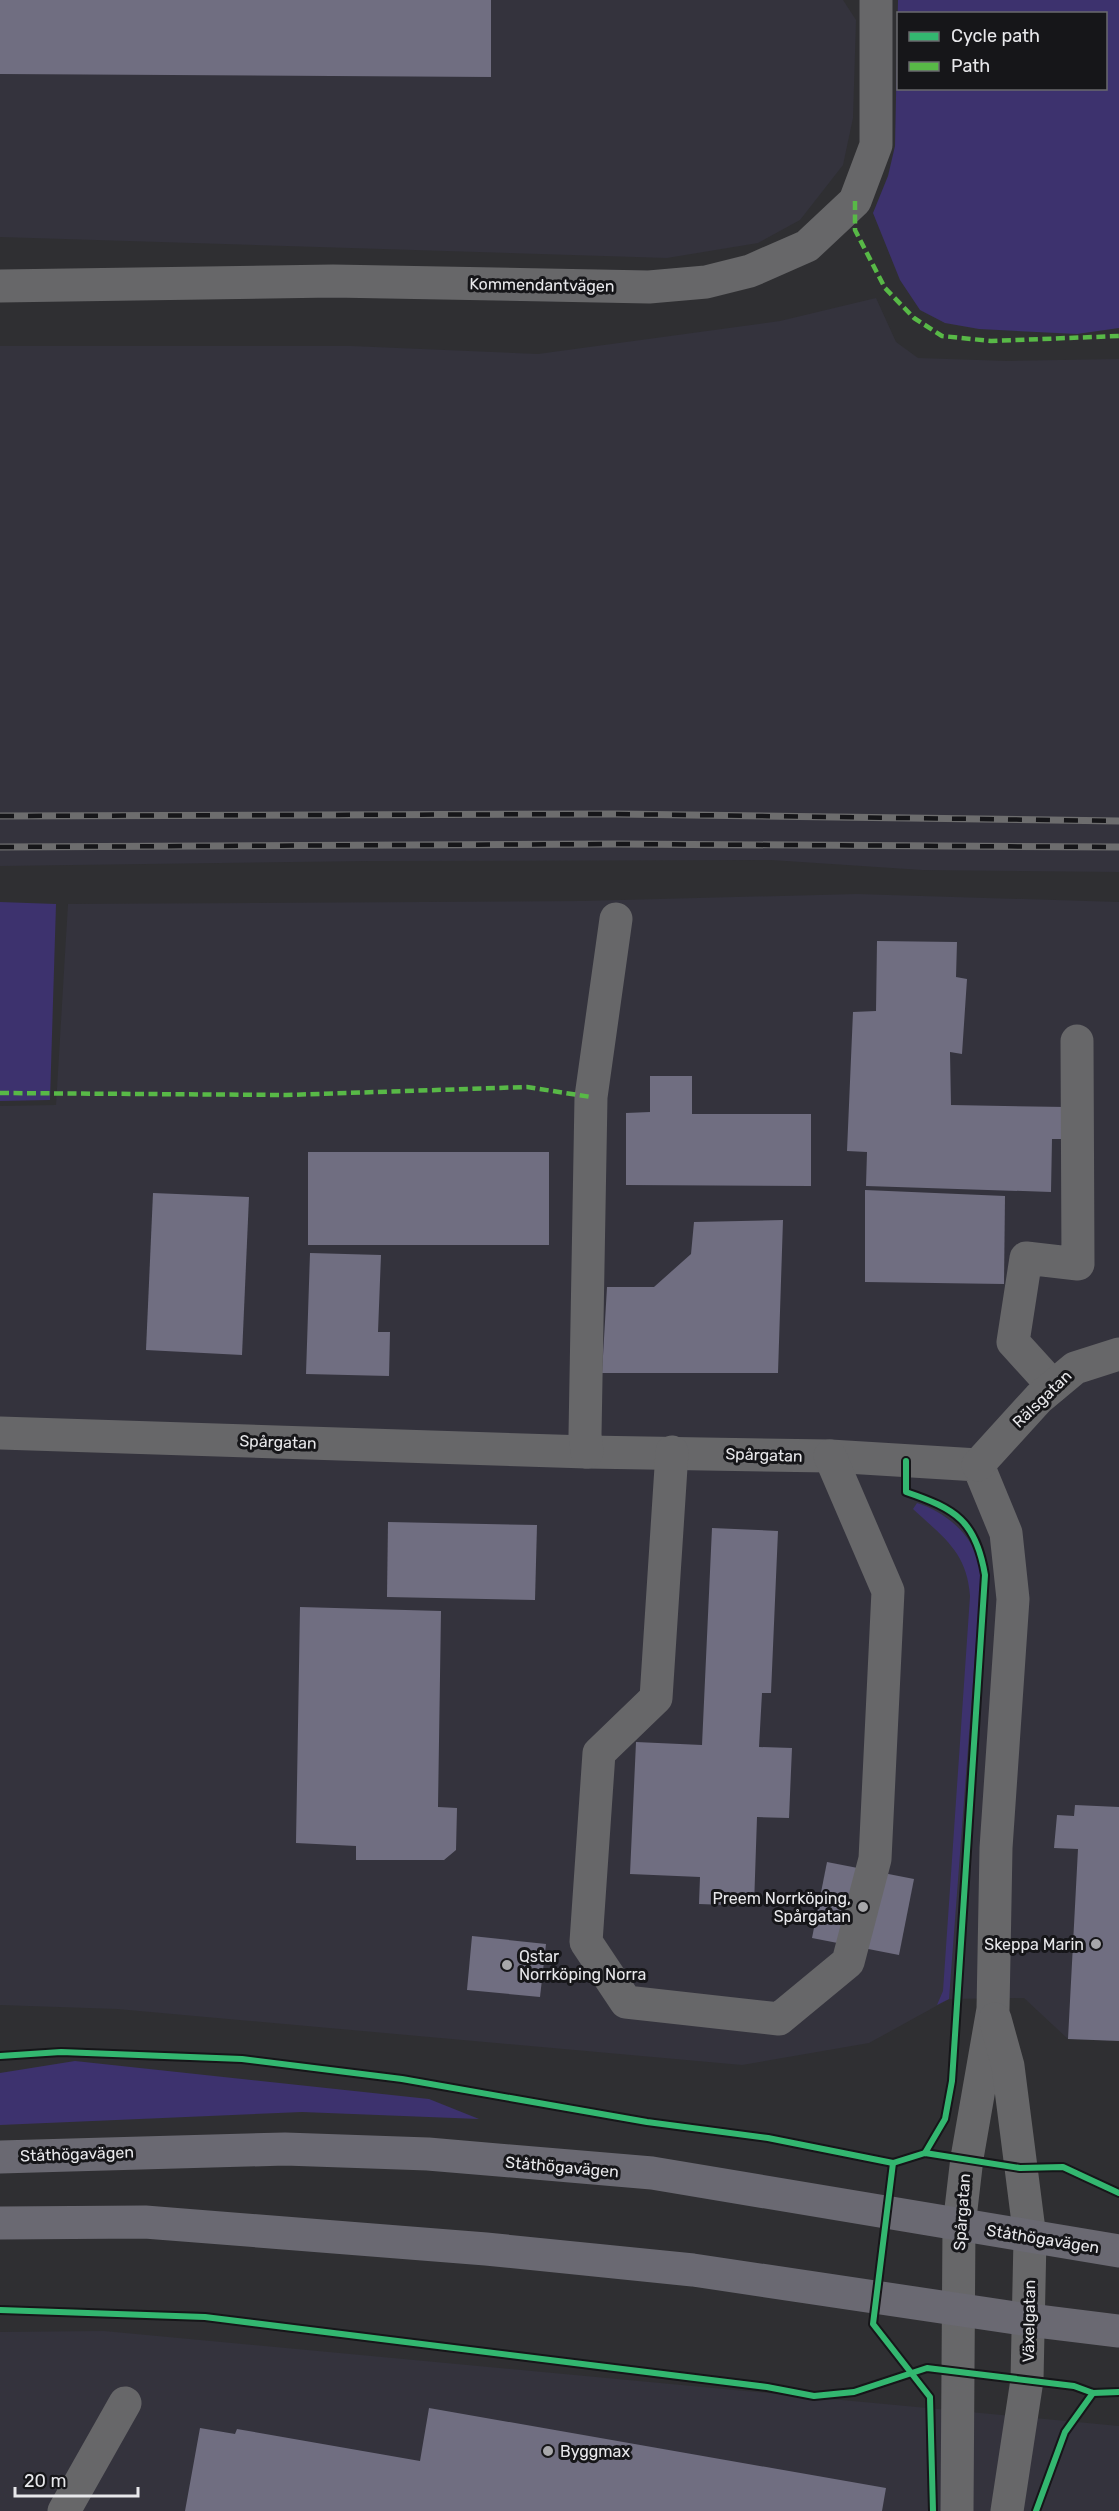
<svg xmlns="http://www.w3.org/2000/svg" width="1119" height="2511" font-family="Rubik,sans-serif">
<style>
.built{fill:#34333d}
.green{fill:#3d326e;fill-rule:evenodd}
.building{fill:#706e81}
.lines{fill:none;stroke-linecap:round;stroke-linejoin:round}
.minor{stroke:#676769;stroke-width:33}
.major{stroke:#6a6972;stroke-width:33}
.rail-casing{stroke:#6d6d6e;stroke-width:7}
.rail{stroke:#161619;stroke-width:4.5;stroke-dasharray:14;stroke-linecap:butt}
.quiet{stroke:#58b947;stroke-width:4.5;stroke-dasharray:9 4.5;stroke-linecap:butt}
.cycleway-casing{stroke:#161619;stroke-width:10}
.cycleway{stroke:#33b770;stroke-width:6}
.poi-dot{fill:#a7a7aa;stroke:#161619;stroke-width:2}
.labels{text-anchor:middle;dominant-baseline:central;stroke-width:6;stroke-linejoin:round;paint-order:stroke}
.street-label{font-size:16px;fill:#e8e8eb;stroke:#161619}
.poi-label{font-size:16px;fill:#e8e8eb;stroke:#161619;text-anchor:end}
</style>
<rect width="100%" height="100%" fill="#2f2f32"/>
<g class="built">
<polygon points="0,0 843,0 856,20 853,118 843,165 800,220 758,243 667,258 0,237"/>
<polygon points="876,298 896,342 918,358 1008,361 1119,359 1119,872 922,870 771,860 370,861 0,866 0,346 351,346 538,354 780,321"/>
<polygon points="857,894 1119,902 1119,2041 1068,2039 1024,1998 949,1999 869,2043 742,2065 117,2009 0,2005 0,1106 56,1105 68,904 582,901"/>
<polygon points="104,2331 1119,2426 1119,2511 0,2511 0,2332"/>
</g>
<g class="green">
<path d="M898,0h221v328l-42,6 -98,-5 -34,-6 -25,-13 -20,-30 -27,-67 15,-37 7,-30zM898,14h208v74h-208z"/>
<polygon points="0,902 56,904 50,1100 0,1101"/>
<path d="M917,1503c27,8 57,32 62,62 2,7 1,16 1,24l-31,410 -12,6 6,-14 27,-395c-3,-44 -27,-59 -57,-87z"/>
<polygon points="75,2061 429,2099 479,2119 302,2112 0,2125 0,2073"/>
</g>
<g class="building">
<polygon points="0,0 491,0 491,77 0,74"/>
<polygon points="877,941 957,942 956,977 967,979 962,1054 950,1052 951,1105 1066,1107 1065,1139 1052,1139 1051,1192 866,1186 867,1152 847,1151 853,1012 876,1011"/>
<polygon points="650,1076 692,1076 692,1114 811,1114 811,1186 626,1185 626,1113 650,1112"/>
<rect x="308" y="1152" width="241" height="93"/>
<polygon points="865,1190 1005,1196 1004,1284 865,1282"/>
<polygon points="153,1193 249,1197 242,1355 146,1350"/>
<polygon points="783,1220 778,1373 602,1373 607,1287 654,1287 691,1254 694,1222"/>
<polygon points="310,1253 381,1255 378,1332 390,1332 389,1376 306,1374"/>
<polygon points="388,1522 537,1525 535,1600 387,1597"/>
<polygon points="712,1528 778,1531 771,1693 762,1693 759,1747 792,1748 789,1818 757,1817 754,1906 699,1904 700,1877 630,1874 636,1742 702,1745"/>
<polygon points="300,1607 441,1611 438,1807 457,1808 456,1850 444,1860 356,1860 356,1846 296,1843"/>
<polygon points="1075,1805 1119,1807 1119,2041 1068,2039 1078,1849 1054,1848 1057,1815 1074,1816"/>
<polygon points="827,1862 914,1879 899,1955 812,1938"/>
<polygon points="472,1936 546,1944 540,1997 467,1990"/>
<polygon points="429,2408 886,2488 882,2511 185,2511 200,2428 235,2434 237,2429 420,2461"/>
</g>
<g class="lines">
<g class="minor">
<polyline points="0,286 333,281 649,287 706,282 750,271 807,246 855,201 876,145 876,0"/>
<polyline points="1053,1386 1013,1342 1026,1258 1078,1264 1077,1041"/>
<polyline points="0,1433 587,1452 830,1456 978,1465 1006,1533 1013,1599 996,1848 993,2009 967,2158 959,2226 957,2511"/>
<polyline points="587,1452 585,1435 591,1097 616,919"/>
<polyline points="672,1452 656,1698 599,1753 586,1942 626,2002 779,2019 848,1962 875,1859 888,1591 830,1456"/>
<polyline points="978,1465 1039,1398 1075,1368 1119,1354"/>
<polyline points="995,2019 1008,2066 1030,2238 1027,2380 1007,2511"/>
<polyline points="64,2511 125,2403"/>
</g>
<g class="major">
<polyline points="0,2157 285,2149 428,2154 652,2173 1119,2251"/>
<polyline points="0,2223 145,2222 486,2249 693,2270 1029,2320 1119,2331"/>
</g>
<g class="rail-casing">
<g id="rail">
<polyline points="0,816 616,814 1119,821"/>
<polyline points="0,847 617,844 1119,847"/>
</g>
</g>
<use href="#rail" class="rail"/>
<g class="quiet">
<polyline points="855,201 855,230 885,288 914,318 942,336 991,341 1119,336"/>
<polyline points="0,1093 286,1095 527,1087 591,1097"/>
</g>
<g class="cycleway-casing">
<g id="cycleway">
<path d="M906,1461v31c50,17 70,29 79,83l-33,506 -7,38 -20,34"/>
<polyline points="0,2056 61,2052 242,2059 402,2079 647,2122 768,2138 893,2163 925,2153 1020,2168 1063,2167 1119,2193"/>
<polyline points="893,2163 873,2324 930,2397 933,2511"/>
<polyline points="0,2310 205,2317 767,2387 814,2396 854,2392 927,2368 1074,2386 1093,2393 1119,2392"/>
<polyline points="1036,2511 1065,2432 1093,2393"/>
</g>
</g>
<use href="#cycleway" class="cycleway"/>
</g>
<g class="poi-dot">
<circle cx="863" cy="1907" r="6"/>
<circle cx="1096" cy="1944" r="6"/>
<circle cx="507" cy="1965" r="6"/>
<circle cx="548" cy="2451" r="6"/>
</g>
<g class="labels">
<g class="street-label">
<text transform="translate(542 285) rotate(1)">Kommendantvägen</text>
<text transform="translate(1042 1399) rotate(-44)">Rälsgatan</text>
<text transform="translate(278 1442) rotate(2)">Spårgatan</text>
<text transform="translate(764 1455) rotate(2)">Spårgatan</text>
<text transform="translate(77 2154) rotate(-2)">Ståthögavägen</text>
<text transform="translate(562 2167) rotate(5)">Ståthögavägen</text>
<text transform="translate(962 2212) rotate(-86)">Spårgatan</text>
<text transform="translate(1043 2239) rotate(9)">Ståthögavägen</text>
<text transform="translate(1029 2321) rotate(-89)">Växelgatan</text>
</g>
<g class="poi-label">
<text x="851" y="1898">Preem Norrköping,<tspan x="851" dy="18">Spårgatan</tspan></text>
<text x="1084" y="1944">Skeppa Marin</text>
<text x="519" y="1956" text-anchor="start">Qstar<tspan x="519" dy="18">Norrköping Norra</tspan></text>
<text x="560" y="2451" text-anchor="start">Byggmax</text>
</g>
</g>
<rect x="897" y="12" width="210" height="78" fill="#161619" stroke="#6a6a6d" stroke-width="1.5"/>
<rect x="909" y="32" width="30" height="9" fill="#33b770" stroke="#6a6a6d" stroke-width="1.5"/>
<text x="951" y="42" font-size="18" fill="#e8e8eb">Cycle path</text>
<rect x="909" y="62" width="30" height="9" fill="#58b947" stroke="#6a6a6d" stroke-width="1.5"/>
<text x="951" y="72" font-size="18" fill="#e8e8eb">Path</text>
<path d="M15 2487v9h123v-9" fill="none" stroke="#e8e8eb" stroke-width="3"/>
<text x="24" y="2487" font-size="18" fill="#e8e8eb" stroke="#161619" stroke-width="4.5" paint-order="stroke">20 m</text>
</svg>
